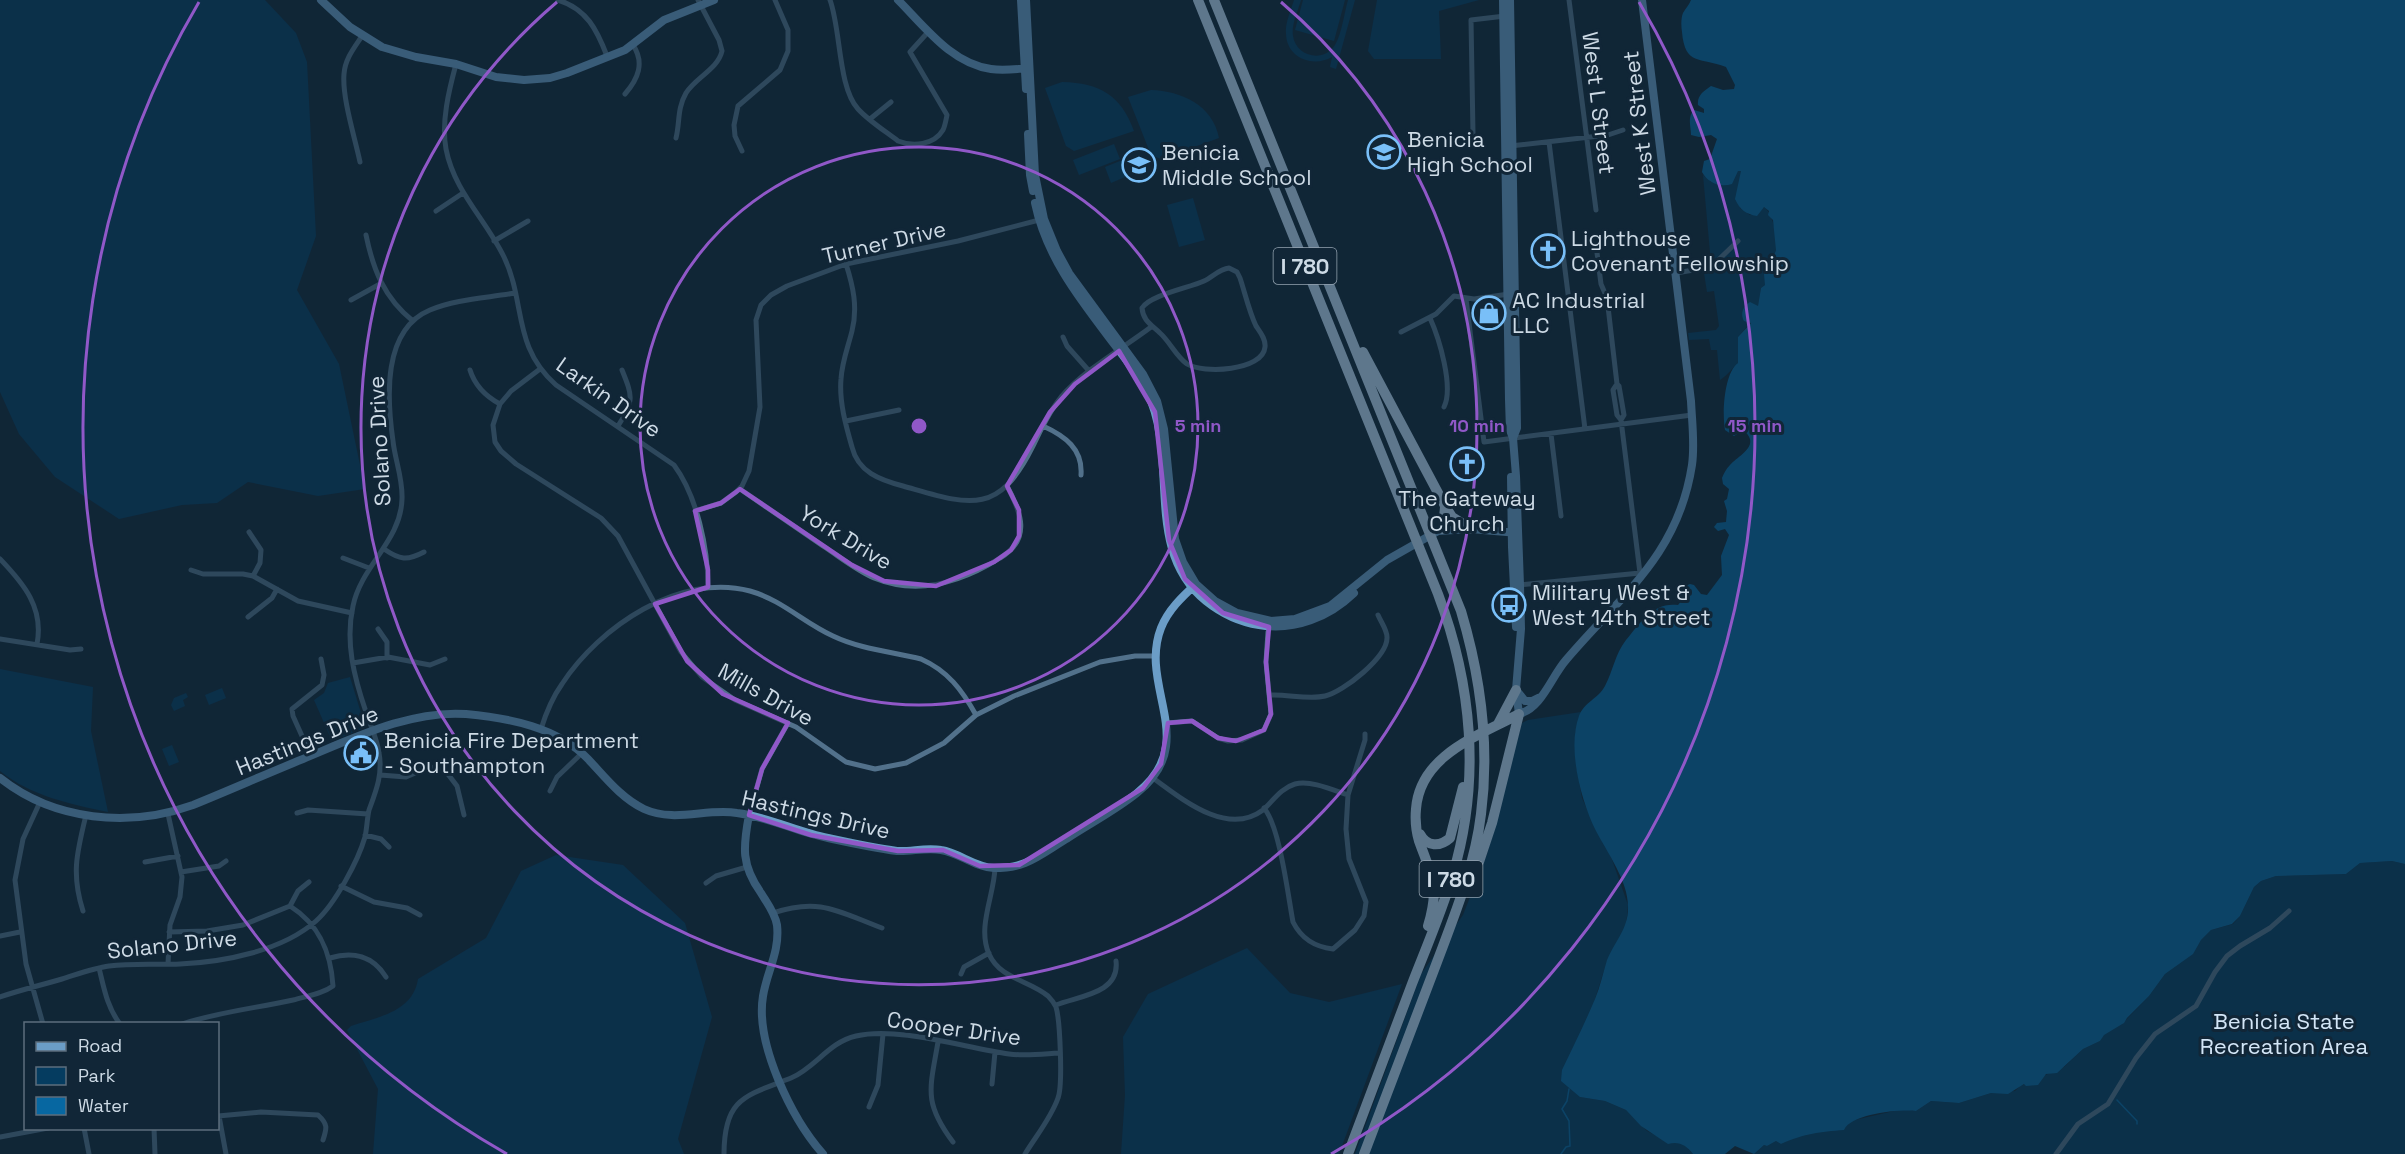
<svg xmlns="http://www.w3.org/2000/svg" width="2405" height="1154" viewBox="0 0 2405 1154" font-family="'Space Grotesk',sans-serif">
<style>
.green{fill:#053c60}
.water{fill:#0767a1}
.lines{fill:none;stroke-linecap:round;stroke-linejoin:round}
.stream{stroke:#0767a1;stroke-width:1.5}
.street{stroke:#52718b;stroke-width:5}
.secondary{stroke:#6b9dc7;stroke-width:8}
.highway{stroke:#bcdaf4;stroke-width:10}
.marked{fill:none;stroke:#9058c8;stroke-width:4.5;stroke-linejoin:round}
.ring{fill:none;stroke:#9058c8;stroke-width:3}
.labels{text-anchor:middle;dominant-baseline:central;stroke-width:6;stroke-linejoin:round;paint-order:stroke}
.shield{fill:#112637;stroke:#95a4b1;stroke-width:1.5}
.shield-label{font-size:21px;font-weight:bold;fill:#cddae5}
.street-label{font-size:22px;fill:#cddae5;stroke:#112637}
.poi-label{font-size:22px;fill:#cddae5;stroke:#112637;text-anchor:start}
.park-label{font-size:22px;fill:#d3e6f7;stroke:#112637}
.centre{fill:#9058c8;stroke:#112637;stroke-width:3}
.ring-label{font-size:18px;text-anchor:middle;font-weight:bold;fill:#9058c8;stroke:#112637;stroke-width:6;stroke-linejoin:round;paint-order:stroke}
</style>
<rect width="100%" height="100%" fill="#112637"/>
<path class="green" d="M0 0H265L296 33 307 62 316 236 297 290 339 364 365 489 318 496 248 482 217 503 182 505 119 519 55 477 19 434 0 392Z
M1294 0H1301C1298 11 1291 25 1293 36 1296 57 1324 63 1335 45 1342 33 1344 14 1348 0H1355L1336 69 1330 67 1332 57C1313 68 1286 58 1286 33 1285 23 1291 10 1294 0Z
M1303 0H1345L1334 41 1295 30Z
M1377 0H1479L1439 11 1441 59H1374L1368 51Z
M1062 82C1100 83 1121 95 1134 131L1074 151 1066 146 1045 88Z
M1151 90C1181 91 1213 105 1219 138L1161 159 1151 155 1128 97Z
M1114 144 1120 159 1079 175 1073 160Z
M1125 159 1132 174 1111 183 1105 167Z
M1738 171H1741L1740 208 1750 215 1764 207C1773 213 1778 239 1776 250 1774 256 1773 258 1773 265L1765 270V285L1761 288 1758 307 1755 305 1751 322 1738 337V363C1731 369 1728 375 1720 380L1717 350H1711L1709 339 1689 340 1688 333 1716 330 1719 326 1714 291 1707 292 1704 273 1711 267V263L1703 175 1711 182Z
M1193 198 1205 240 1179 247 1167 205Z
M0 669 93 687 91 731 108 812C70 804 31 796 0 771Z
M350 677 364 723 362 729 332 741 314 700 324 693 328 683Z
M222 688 226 698 209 705 205 695Z
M186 693 188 697 183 700 185 706 174 711 171 705 174 698Z
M1581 712 1575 733 1576 765 1582 798 1597 832 1609 851 1628 905 1626 927 1608 958 1595 999 1580 1097 1605 1101 1626 1110 1647 1131 1667 1141 1684 1144 1693 1154H1355L1421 974 1463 915 1487 854 1522 723 1528 720Z
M172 745 179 762 169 766 162 749Z
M556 855 623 865 685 923 712 1017 678 1139 684 1154H373L378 1089 347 1030 351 1026C378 1017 413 1012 418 979L486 938 521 871Z
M2392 861 2405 864V1154H1754L1764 1145 1767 1146 1776 1141 1781 1144C1800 1135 1822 1127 1843 1130L1850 1121 1903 1109 1916 1111 1931 1101 1959 1103 1991 1093 2015 1091 2020 1086 2064 1067 2083 1049 2100 1041 2103 1035 2122 1024 2149 996 2165 974 2192 954 2201 940 2211 930 2233 924 2240 916 2254 887 2261 881 2276 876 2346 874 2360 863Z
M1247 948 1290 993 1329 1002 1402 984 1339 1154H1121L1125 1095 1123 1037 1148 994Z"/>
<path class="water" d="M1691 0H2405V864L2392 861 2360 863 2346 874 2276 876 2261 881 2254 887 2240 916 2232 924 2211 930 2201 940 2193 954 2165 974 2149 996 2127 1018 2124 1023 2104 1035 2100 1041 2083 1049 2057 1073 2046 1074 2038 1085 2026 1086 2024 1084 2008 1094 1991 1093 1959 1103 1931 1101 1916 1111C1899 1109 1851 1114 1844 1130 1819 1132 1806 1133 1781 1144L1776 1141 1767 1146 1764 1145 1754 1154 1735 1146 1725 1154H1693C1686 1145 1679 1141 1668 1144L1641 1126 1626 1110 1605 1101 1580 1097 1561 1081 1562 1070C1573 1047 1585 1023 1595 999 1600 987 1603 973 1607 960 1615 941 1629 928 1628 906 1628 881 1607 852 1596 831 1581 801 1567 749 1579 716 1584 702 1598 699 1605 686 1613 671 1615 654 1626 640 1641 622 1653 602 1678 605L1684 598 1683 587 1690 584 1694 585 1701 594 1707 595 1722 575 1721 556 1729 535 1725 529 1718 531 1714 527 1717 523 1726 522 1727 511 1724 501 1727 499 1729 489 1723 484 1722 478C1724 473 1726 469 1730 465 1739 455 1762 445 1743 430L1734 436 1725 430C1722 414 1724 373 1738 363V337L1751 323 1744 321C1740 314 1743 306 1750 302L1758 306 1761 288 1765 285 1764 274 1768 267 1773 265V258L1776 250 1773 220 1768 215 1769 211 1764 207 1757 216C1746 214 1740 210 1735 199L1741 171H1738L1732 184C1720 188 1708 183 1702 172L1704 161 1710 159 1717 139 1711 135 1699 137 1691 135C1691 126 1687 117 1694 110L1704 113V109L1698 105C1697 95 1704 91 1711 86L1723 90 1734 89 1735 85 1726 67C1700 57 1685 66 1682 32 1681 26 1681 18 1683 13 1686 8 1689 5 1691 0Z"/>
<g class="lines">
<path class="stream" d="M2117 1100 2137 1121V1124
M1561 1154 1566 1147 1570 1146 1569 1121 1562 1109 1567 1101 1569 1089"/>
<path class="street" d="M558 0C587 9 597 30 607 56
M830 0C841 30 838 87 858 109 869 121 885 131 898 141 913 147 934 145 943 130 945 126 946 120 947 115L910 52 929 31
M1569 0 1596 210
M456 64C449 90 441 122 446 149 454 191 486 220 504 257 526 303 512 346 556 385L674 465C697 496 708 548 708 587
M625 94C638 79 645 63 633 45
M870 119 891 102
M1473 134 1471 20 1505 16
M676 138C680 122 677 109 686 93 695 78 718 69 722 51L719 40 698 0
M1549 142 1585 429
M1510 146 1608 135 1623 130
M742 151 735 136 734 125 738 106 780 70 788 51V30L775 0
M360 162C355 138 342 98 344 74 345 59 354 48 362 36
M436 211 463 193
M366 235C373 269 384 298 413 321
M494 241 528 221
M1599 245H1596L1601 284 1607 298 1617 384 1619 386 1624 415 1621 420
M846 264C853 286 858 307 852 331 848 347 842 362 841 379 839 402 846 426 852 447 858 472 880 480 903 486 967 504 997 518 1032 448 1041 430 1048 413 1061 397 1085 369 1122 349 1151 327
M1229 268 1237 272 1240 278C1245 293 1249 311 1256 326 1260 332 1266 339 1265 347 1263 371 1203 374 1187 364 1176 356 1170 342 1160 333 1152 325 1143 321 1142 308 1150 295 1189 288 1204 281 1213 277 1219 269 1229 268Z
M1676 273 1711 267 1738 241
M1466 299 1484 442 1692 415
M351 300 380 284
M1430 318C1439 338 1454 387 1444 407
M1401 332 1436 314 1454 296 1474 299 1509 294
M1063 337 1067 346 1090 372
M540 369 511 391 500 404 493 425 495 442 501 451 516 464 601 518 618 536 681 652 702 677 735 700 796 727 846 762 875 769 906 763 944 743 976 715 1014 696 1100 662 1135 656H1156
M470 370C475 386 485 396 500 404
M1617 384 1613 390 1617 415 1621 420 1640 573 1642 576
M846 421 899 410
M618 426C634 401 633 397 622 370
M1043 426C1065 436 1083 449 1081 475
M1551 434 1561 516
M740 489C768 508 795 527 823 546 840 557 856 570 874 578 918 596 962 582 1000 558 1032 539 1021 512 1007 486
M695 511 721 503 736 492 742 486 749 471 760 407 756 320 761 305 771 295 787 286 846 264 958 241 1043 219
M249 532 261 550 260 563 253 576
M384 549C400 560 407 561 424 552
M343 558 369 568
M0 559C24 584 44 608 37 644
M191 570 203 574H243L253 576 298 601 352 613
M1518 585 1640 573
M248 617 272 598 277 589
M378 629 387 642V658
M0 639 70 650 81 649
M353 663 388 657 430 665 445 659
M1270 695C1288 694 1308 700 1325 696 1343 692 1388 657 1387 637 1387 630 1381 622 1378 615
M1167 723 1192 721 1218 738 1228 741 1242 740 1264 730 1271 714 1266 662 1268 632 1271 623
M541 729C546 713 552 698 562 684 599 627 680 572 750 591 782 600 804 623 833 636 860 649 893 652 921 659 948 671 962 690 976 715
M311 756 293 716 292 709 322 685 324 675 321 659
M380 775 406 777 429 767 444 769 457 786 464 815
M1153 778C1182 799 1227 837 1263 810 1273 801 1281 788 1295 784 1311 780 1333 790 1348 795
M550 791 557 777 582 753
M40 802 23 839 15 880 26 964 43 1024
M1264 808C1280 827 1288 896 1293 922 1301 938 1315 947 1333 949L1355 930 1364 916 1366 902 1349 859 1346 829 1348 795 1365 740V734
M297 813 308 810 368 814
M749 815 762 769 788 723
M365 835 381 839 389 847
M145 862 178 856
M995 868C994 896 977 927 989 954 1000 979 1029 980 1048 996 1051 999 1054 1003 1056 1007 1060 1020 1063 1085 1058 1098 1051 1118 1036 1136 1025 1154
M181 872 219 866 226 861
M706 883 716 876 747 867
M341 886 374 902 407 908 420 915
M290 906 298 891 309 882
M83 911C71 874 77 852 86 815
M773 913C820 897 839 912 882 928
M169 932 207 931 243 925 290 906C320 925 331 953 333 986 322 994 307 996 293 1000 257 1008 218 1012 182 1024
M0 936 20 932
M330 958C353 951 373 956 386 977
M168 964 170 925 180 897 182 877 168 814
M99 968C104 988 107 1007 120 1024
M961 974 964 967 989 953
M0 997C20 990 42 985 62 979 78 974 94 968 109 966 133 963 156 965 180 964 224 962 282 951 316 921 335 904 358 861 365 837 367 828 367 819 369 810 376 791 383 774 379 753 377 738 370 725 366 712 354 677 345 642 353 606 361 566 401 541 402 499 403 479 395 460 393 441 387 399 382 330 430 310 456 299 487 298 515 293
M1056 1005C1078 996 1120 994 1116 961
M938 1042C930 1089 923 1102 953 1142
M992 1084 995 1052
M869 1107 878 1085 883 1034
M218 1116 261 1112 318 1115C328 1124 327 1128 323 1140
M219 1116 226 1154
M84 1128 89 1154
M154 1128 155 1154
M0 1137 48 1128
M724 1154C724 1098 745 1096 791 1078 815 1068 829 1042 856 1036 898 1026 965 1048 1009 1054 1026 1056 1042 1054 1059 1053
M2056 1154 2078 1124 2108 1104 2136 1058 2155 1034 2196 1006 2215 972 2227 956 2240 946 2270 928 2289 911"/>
<path class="secondary" d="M321 0 350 27 382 47 416 57 456 64 496 77 524 80 550 78 567 73 625 50 664 20 714 0
M898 0C925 27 952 64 991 69 1004 71 1017 69 1029 68
M1021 0 1026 89
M1026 0 1035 175 1044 219 1057 251 1069 273 1143 374 1157 401 1164 429 1175 539 1183 562 1196 584 1215 601 1237 613 1271 621 1295 619 1330 606 1387 560 1438 531 1471 529 1518 533
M1503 0 1509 400 1510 430 1513 438 1516 476 1520 585 1521 629 1516 690 1519 714C1542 708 1551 677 1566 660 1621 595 1678 556 1692 465 1695 444 1692 423 1691 401L1642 0
M1510 0 1517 428 1513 438
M1028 134 1030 175 1033 191
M1035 203C1046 256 1079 298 1111 340 1124 357 1138 374 1147 392 1180 458 1142 550 1206 601 1221 613 1240 622 1259 625 1295 631 1329 617 1354 593
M1511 477 1512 547 1516 627
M1517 691 1525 701H1532L1538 698
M0 778C54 821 129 828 193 805 230 790 266 774 303 759 354 738 410 710 466 714 509 718 557 727 588 759 605 777 621 798 644 809 675 823 706 808 737 813 769 817 797 832 828 838 851 843 874 848 897 851 911 852 926 847 941 850 960 853 974 867 994 868 1004 868 1015 867 1025 863 1040 857 1054 846 1068 838 1091 823 1116 810 1137 793 1201 742 1138 687 1161 628 1168 610 1182 597 1196 584
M749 815C743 847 741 865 761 893 767 903 775 913 777 925 780 952 767 971 763 996 755 1044 792 1119 823 1154"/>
<path class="highway" d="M1198 0 1438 594C1472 684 1481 780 1453 874 1442 911 1426 948 1412 984 1391 1041 1369 1097 1348 1154
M1214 0 1461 611C1481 678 1490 744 1481 814 1475 865 1455 914 1437 962 1413 1026 1388 1090 1364 1154
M1363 352 1445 506 1452 517 1471 529
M1443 529 1445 507
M1498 724 1516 690
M1420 834C1427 847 1440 847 1450 838L1463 787
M1472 883 1492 823 1519 714
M1428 926C1440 886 1432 877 1419 841 1416 831 1415 820 1416 809 1420 755 1478 736 1519 714"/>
</g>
<path d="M0 0H2405V1154H0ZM1119 351 1155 412 1169 540 1185 579 1223 613 1269 627 1266 662 1271 714 1264 730 1236 741 1218 738 1192 721 1168 723 1161 764 1143 788 1019 865 980 866 943 850 898 851 811 835 749 815 762 769 788 723 723 694 687 661 655 604 708 587V570L695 511 721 503 740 489 852 565 884 581 936 586 994 562 1011 550 1019 536V510L1007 486 1050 412 1075 384Z" fill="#112637" fill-opacity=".55" fill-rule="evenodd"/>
<path class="marked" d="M1119 351 1155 412 1169 540 1185 579 1223 613 1269 627 1266 662 1271 714 1264 730 1236 741 1218 738 1192 721 1168 723 1161 764 1143 788 1019 865 980 866 943 850 898 851 811 835 749 815 762 769 788 723 723 694 687 661 655 604 708 587V570L695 511 721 503 740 489 852 565 884 581 936 586 994 562 1011 550 1019 536V510L1007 486 1050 412 1075 384Z"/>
<g class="ring">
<circle cx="919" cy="426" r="279"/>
<path d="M1281 2A558 558 0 1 1 557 2"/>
<path d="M507 1154A836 836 0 0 1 199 2M1639 2A836 836 0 0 1 1331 1154"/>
</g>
<defs>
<g id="school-ring" transform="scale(1.725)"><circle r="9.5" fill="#112637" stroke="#79bff8" stroke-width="1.5"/><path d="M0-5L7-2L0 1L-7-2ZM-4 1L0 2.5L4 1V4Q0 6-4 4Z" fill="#79bff8"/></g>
<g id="church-ring" transform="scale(1.725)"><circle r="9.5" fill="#112637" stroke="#79bff8" stroke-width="1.5"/><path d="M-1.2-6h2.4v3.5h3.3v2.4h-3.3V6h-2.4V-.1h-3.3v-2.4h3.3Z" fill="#79bff8"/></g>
<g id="shop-ring" transform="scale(1.725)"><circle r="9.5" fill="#112637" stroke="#79bff8" stroke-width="1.5"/><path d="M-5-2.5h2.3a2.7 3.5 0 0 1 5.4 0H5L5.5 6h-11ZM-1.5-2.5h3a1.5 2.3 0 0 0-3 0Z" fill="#79bff8"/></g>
<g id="bus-ring" transform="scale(1.725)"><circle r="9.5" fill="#112637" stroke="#79bff8" stroke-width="1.5"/><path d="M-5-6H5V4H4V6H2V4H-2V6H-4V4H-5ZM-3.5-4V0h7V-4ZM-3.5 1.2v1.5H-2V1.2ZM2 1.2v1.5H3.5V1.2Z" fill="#79bff8"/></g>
<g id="civic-ring" transform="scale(1.725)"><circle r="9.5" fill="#112637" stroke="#79bff8" stroke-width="1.5"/><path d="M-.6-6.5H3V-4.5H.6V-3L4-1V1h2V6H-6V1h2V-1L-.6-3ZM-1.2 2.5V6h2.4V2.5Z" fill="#79bff8"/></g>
</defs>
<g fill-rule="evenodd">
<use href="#school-ring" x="1384" y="152"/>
<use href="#school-ring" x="1139" y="165"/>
<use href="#church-ring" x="1548" y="251"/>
<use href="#shop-ring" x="1489" y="313"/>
<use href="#church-ring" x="1467" y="464"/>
<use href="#bus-ring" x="1509" y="605"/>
<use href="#civic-ring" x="361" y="753"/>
</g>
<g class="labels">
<g class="shield">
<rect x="1273.5" y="248" width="63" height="36" rx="4.5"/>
<rect x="1419.5" y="861" width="63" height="36" rx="4.5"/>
</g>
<g class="shield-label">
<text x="1305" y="266">I 780</text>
<text x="1451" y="879">I 780</text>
</g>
<g class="street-label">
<text transform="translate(1599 103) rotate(83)">West L Street</text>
<text transform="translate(1639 123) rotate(-97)">West K Street</text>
<text transform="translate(884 242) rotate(-13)">Turner Drive</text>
<text transform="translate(609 397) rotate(35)">Larkin Drive</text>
<text transform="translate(379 441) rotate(-93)">Solano Drive</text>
<text transform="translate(846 537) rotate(31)">York Drive</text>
<text transform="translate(766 694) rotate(29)">Mills Drive</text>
<text transform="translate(307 740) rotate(-22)">Hastings Drive</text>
<text transform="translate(816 814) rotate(13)">Hastings Drive</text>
<text transform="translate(172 944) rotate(-6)">Solano Drive</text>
<text transform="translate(954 1028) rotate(8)">Cooper Drive</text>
</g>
<g class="poi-label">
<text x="1407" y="139">Benicia<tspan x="1407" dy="25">High School</tspan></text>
<text x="1162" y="152">Benicia<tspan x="1162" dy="25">Middle School</tspan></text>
<text x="1571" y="238">Lighthouse<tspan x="1571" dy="25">Covenant Fellowship</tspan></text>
<text x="1512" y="300">AC Industrial<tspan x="1512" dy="25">LLC</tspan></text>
<text x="1467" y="498" text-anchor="middle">The Gateway<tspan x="1467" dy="25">Church</tspan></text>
<text x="1532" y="592">Military West &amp;<tspan x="1532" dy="25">West 14th Street</tspan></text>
<text x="384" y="740">Benicia Fire Department<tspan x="384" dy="25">- Southampton</tspan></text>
</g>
<g class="park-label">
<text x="2284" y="1021">Benicia State<tspan x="2284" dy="25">Recreation Area</tspan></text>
</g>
</g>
<circle cx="919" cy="426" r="9" class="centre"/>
<g class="ring-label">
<text x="1198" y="432">5 min</text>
<text x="1477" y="432">10 min</text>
<text x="1755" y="432">15 min</text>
</g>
<rect x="24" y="1022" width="195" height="108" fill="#112637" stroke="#5c6e7d" stroke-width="1.5"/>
<rect x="36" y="1042" width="30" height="9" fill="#6b9dc7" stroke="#5c6e7d" stroke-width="1.5"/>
<text x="78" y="1052" font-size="18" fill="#cddae5">Road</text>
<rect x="36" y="1067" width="30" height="18" fill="#053c60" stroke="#5c6e7d" stroke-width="1.5"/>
<text x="78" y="1082" font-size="18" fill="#cddae5">Park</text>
<rect x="36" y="1097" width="30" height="18" fill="#0767a1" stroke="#5c6e7d" stroke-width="1.5"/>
<text x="78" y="1112" font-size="18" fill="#cddae5">Water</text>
</svg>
